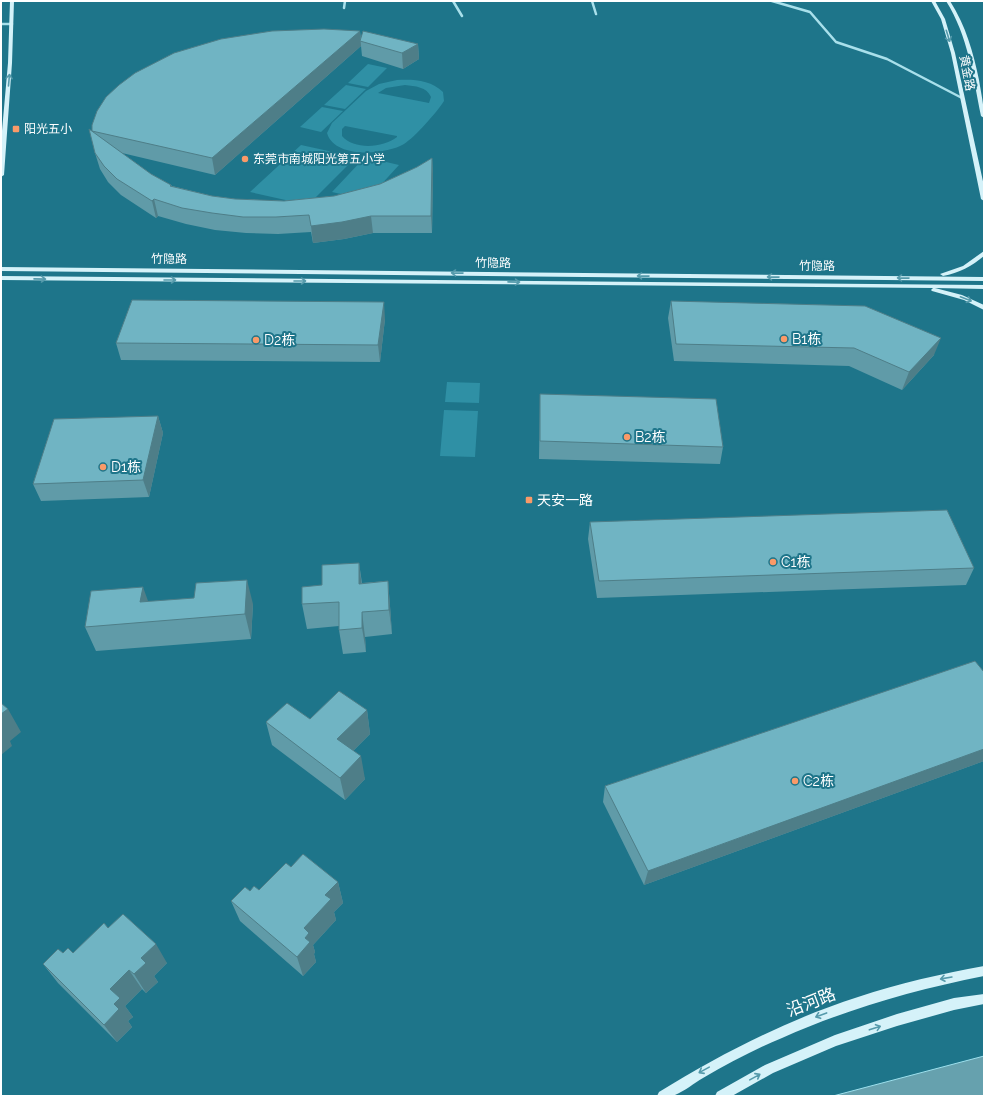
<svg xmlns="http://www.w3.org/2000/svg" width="985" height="1097" viewBox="0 0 985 1097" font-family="Raleway,'Noto Sans SC',sans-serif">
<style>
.green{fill:#2f90a5;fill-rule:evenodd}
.water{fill:#66a1ae;stroke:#9de0ed}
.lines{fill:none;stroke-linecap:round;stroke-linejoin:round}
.street{stroke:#a9e0eb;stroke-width:2.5}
.secondary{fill:#d5f2f9;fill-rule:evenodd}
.wall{fill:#609ba8}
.shaded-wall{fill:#4e7e88}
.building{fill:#70b4c3;stroke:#4e7e88}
.oneway{stroke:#559aab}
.poi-dot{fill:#fa9a68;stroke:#1e758a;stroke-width:1.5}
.labels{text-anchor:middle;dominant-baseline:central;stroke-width:4;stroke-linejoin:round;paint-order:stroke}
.far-street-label{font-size:12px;fill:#fff;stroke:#1e758a}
.far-poi-label{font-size:12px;fill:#fff;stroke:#1e758a;text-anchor:start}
.poi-label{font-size:14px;fill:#fff;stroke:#1e758a;text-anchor:start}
.near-street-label{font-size:17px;fill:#fff;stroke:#1e758a}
</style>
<rect width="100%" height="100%" fill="#1e758a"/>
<path class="green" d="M368 64 387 68 368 87 348 83Z
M397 80C413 79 431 80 443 92L444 101C437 112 415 137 404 144 386 155 334 159 327 133L332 123 366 91 379 84ZM405 85C415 86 427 87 431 97L429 103 378 93 386 88ZM345 126 397 136V137C383 148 354 150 342 136V129Z
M346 85 366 89 345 109 324 105Z
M322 107 343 111 321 132 300 127Z
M301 145 356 157 308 205 250 192Z
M365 157 399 165 367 200 332 192Z
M447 382 480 383 479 403 445 402Z
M444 410 478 411 475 457 440 456Z"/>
<path class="water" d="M984 1056V1096H833Z"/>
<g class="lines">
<path class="street" d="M453 1 462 16
M592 1 596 14
M772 1 810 12 836 42 887 59 962 98
M344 8 345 1
M1 24H12"/>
<path class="secondary" d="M10 1H14L12 63 4 175 1 177V142L8 63Z
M931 1H935L945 19 955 53 984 186V201L981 199 951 53 941 19Z
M946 1H950C966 26 973 52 979 80 981 93 984 105 984 118L981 116C973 76 968 36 946 1Z
M984 251V256C972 266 959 273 943 276L940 274 963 266Z
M1 267 984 277V281L1 271Z
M1 276 984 285V289L935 288 962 295 984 305V310L964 300 932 291 931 290 933 288 1 280Z
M984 966V976C914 990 847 1009 782 1038 755 1049 729 1063 703 1078 694 1083 685 1091 675 1095 670 1097 663 1096 657 1096L659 1092C722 1053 787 1020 858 997 899 983 941 974 984 966Z
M984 994V1004L954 1010 897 1026 836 1046 773 1073 732 1096H715L717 1092 765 1065 835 1035 897 1014 954 998Z"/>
</g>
<path class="wall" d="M360 31 361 40 418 44 419 59 403 69 362 56 361 46 215 175 122 153 151 174 171 185 172 186 212 196 235 199 284 201 334 196 380 184 417 167 432 158 433 174 432 233H373L344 239 313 243 311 232 278 234 246 233 215 230 186 224 158 216 156 218 121 195 108 182 100 169 95 153 92 132Z
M671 301 934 355 902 390 849 366 674 361 668 318Z
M385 319 380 362 121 360 116 343Z
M540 394 723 447 720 464 539 459Z
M158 416 163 433 149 497 41 501 33 484Z
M590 522 974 568 966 585 597 598 588 539Z
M359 563 362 583 388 581 390 606 392 634 365 637 366 652 343 654 339 630V626L307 629 302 604 322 585Z
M148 601 253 604 251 639 96 651 85 627Z
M984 672V761L644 885 603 802 605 786Z
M367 710 370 734 353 751 365 779 345 800 272 745 266 722 310 719Z
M291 867 338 882 343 903 334 912 336 920 313 945 315 952 314 954 316 962 303 976 240 921 231 901 250 891 259 890Z
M108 928 167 963 154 976 158 982 146 993 142 989 125 1006 133 1017 128 1021 132 1027 117 1042 58 983 43 964 63 953H73Z"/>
<path class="shaded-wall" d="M360 31 361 46 215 175 212 158Z
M418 44 419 59 403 69 402 53Z
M432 158 433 174 432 233 431 216Z
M154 199 158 216 156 218 152 201Z
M371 216 373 233 344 239 313 243 311 226Z
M384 302 385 319 380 362 378 345Z
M941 338 934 355 902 390 909 372Z
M158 416 163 433 149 497 143 480Z
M359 563 362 587 359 584Z
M247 580 253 604 251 639 245 614Z
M388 581 390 606 392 634 389 610Z
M143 587 152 612 140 602Z
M362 612 365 637 366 652 362 628Z
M8 709 21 732 10 741 12 746 1 755V714Z
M367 710 370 734 342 762 337 739Z
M984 749V761L644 885 648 871Z
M361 756 365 779 345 800 340 778Z
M338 882 343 903 334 912 336 920 313 945 315 952 314 954 316 962 303 976 297 957 305 938 304 928 325 895Z
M156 944 167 963 154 976 158 982 146 993 134 974 141 958Z
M129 970 142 989 125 1006 133 1017 128 1021 132 1027 117 1042 104 1025 114 1004 110 989Z"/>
<path class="building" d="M324 29 360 31 212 158 92 131V125L97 111 106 97 119 85 135 73 174 53 221 39 272 31Z
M363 31 418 44 402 53 360 41Z
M89 129 151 174 171 185 170 186 212 196 235 199 284 201 334 196 380 184 417 167 432 158 431 216H371L342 222 311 226 309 215 276 217H243L212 213 182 208 154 199 152 201 117 179 104 166 95 153Z
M132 300 384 302 378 345 116 343Z
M671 301 865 306 941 338 909 372 854 348 676 344Z
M540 394 716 399 723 447 540 441Z
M158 416 143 480 33 484 54 419Z
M947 510 974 568 599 581 590 522Z
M359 563V584L388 581 389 610 362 612V628L339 630V602L302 604V587L322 585V565Z
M247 580 245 614 85 627 91 591 143 587 140 602 194 598 196 583Z
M975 661 984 672V749L648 871 605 786Z
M339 691 367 710 337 739 361 756 340 778 266 722 287 703 310 719Z
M1 703 8 709 1 714Z
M303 854 338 882 325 895 331 899 304 928 309 933 305 938 310 942 297 957 231 901 245 887 250 891 254 886 259 890 286 863 291 867Z
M123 914 156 944 141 958 146 963 134 974 129 970 110 989 120 998 114 1004 119 1009 104 1025 43 964 58 949 63 953 68 948 73 953 104 923 108 928Z"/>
<defs><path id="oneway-shaft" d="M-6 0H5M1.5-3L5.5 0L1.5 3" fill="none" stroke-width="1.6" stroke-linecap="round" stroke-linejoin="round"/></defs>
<g class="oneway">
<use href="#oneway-shaft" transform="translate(948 36) rotate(73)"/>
<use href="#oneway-shaft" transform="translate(9 80) rotate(-85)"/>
<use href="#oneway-shaft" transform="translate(457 273) rotate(-179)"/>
<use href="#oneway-shaft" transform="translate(643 276) rotate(-179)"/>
<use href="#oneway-shaft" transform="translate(773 277) rotate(-179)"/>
<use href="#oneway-shaft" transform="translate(903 278) rotate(-179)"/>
<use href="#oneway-shaft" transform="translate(40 279) rotate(1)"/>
<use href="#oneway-shaft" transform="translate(170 280)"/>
<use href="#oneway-shaft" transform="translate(300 281)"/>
<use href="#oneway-shaft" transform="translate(514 282) rotate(1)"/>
<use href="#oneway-shaft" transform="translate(966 299) rotate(21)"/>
<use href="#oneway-shaft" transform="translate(946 978) rotate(170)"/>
<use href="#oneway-shaft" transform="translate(821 1015) rotate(160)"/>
<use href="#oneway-shaft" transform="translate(875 1028) rotate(-18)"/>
<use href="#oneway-shaft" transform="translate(704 1070) rotate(151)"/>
<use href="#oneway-shaft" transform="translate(755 1077) rotate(-29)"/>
</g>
<g class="poi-dot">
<rect x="12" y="125" width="8" height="8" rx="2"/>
<circle cx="245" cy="159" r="4"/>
<circle cx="784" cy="339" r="4"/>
<circle cx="256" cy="340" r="4"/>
<circle cx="627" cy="437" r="4"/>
<circle cx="103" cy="467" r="4"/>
<rect x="525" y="496" width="8" height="8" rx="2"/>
<circle cx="773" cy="562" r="4"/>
<circle cx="795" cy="781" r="4"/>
</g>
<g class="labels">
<g class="far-street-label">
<text transform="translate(967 73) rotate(79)">黄金路</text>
<text transform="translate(169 259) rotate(1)">竹隐路</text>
<text transform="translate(493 263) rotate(1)">竹隐路</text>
<text transform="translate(817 266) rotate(1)">竹隐路</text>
</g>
<g class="far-poi-label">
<text x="24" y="129">阳光五小</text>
<text x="253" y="159">东莞市南城阳光第五小学</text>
</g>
<g class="poi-label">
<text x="792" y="339">B1栋</text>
<text x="264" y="340">D2栋</text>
<text x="635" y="437">B2栋</text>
<text x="111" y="467">D1栋</text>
<text x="537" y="500">天安一路</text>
<text x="781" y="562">C1栋</text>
<text x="803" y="781">C2栋</text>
</g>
<g class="near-street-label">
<text transform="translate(811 1002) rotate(-21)">沿河路</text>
</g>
</g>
<rect width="985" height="1097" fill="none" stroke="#ffffff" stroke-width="4"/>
</svg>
